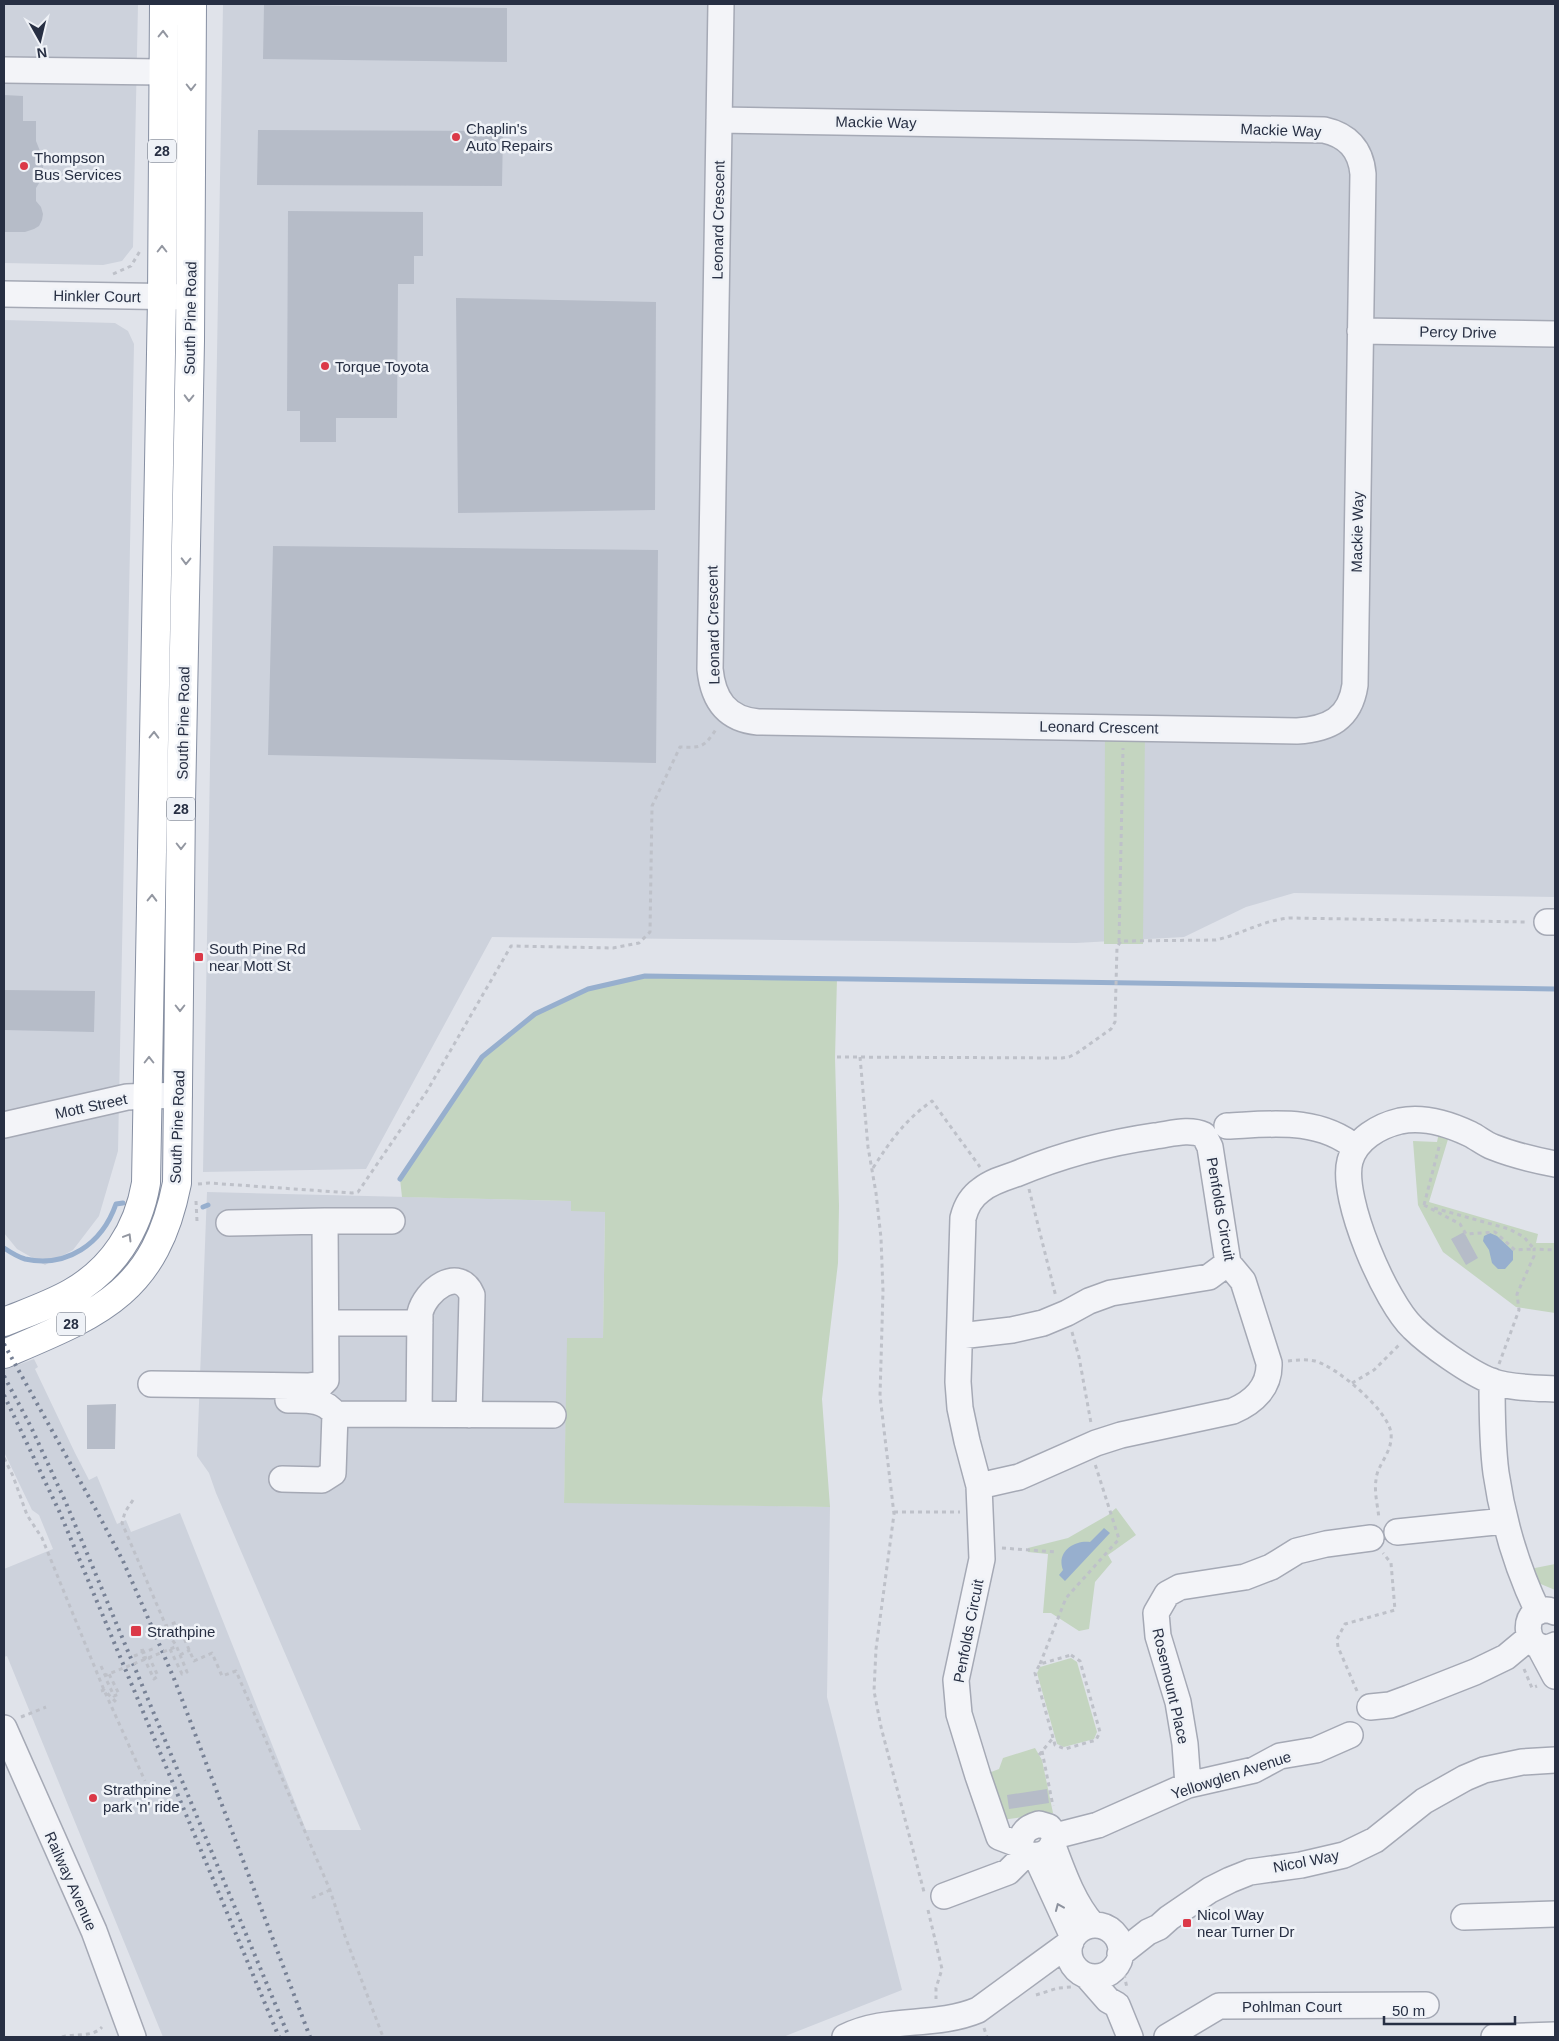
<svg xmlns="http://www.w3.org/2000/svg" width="1559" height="2041" viewBox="0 0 1559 2041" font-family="Arial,sans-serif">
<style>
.built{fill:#cdd2dc}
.green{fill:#c4d5c0}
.water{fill:#97afce}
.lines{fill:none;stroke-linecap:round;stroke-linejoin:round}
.stream{stroke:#97afce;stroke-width:5}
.building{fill:#b6bcc8}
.minor-casing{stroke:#a5a9b5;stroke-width:28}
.highway-casing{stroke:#868fa2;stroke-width:30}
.path{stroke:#bec1c9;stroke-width:3;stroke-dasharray:4 4;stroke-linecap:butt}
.minor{stroke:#f3f4f8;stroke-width:25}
.highway{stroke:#fff;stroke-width:28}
.rail{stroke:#778195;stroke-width:4;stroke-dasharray:2.5 5;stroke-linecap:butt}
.path-bridge{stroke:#bec1c9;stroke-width:3;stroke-dasharray:4 4;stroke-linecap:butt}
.oneway{stroke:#9397a1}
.oneway2{stroke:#8d929e}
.poi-dot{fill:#db3948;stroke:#eff2f7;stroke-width:2}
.labels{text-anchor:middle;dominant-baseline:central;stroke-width:5;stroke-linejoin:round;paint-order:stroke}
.shield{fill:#eff2f7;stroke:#636a79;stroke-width:1}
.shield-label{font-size:14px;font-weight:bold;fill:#272f43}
.street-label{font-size:15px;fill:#272f43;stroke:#eff2f7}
.poi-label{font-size:15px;fill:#272f43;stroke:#eff2f7;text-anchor:start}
</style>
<rect width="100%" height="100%" fill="#e0e3ea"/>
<path class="built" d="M4 4H138L133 247 122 261 103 265 4 263Z
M223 4H1555V897L1294 893 1246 907 1184 937 1076 943 492 937 366 1169 203 1172Z
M4 320 115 323 128 331 134 344 118 1151 99 1216 73 1250 45 1265 17 1249 4 1233Z
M207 1192 571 1201V1211H605L603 1339 568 1338 564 1502 830 1507 827 1697 902 1990 783 2037H163L7 1656 4 1657V1569L53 1549 39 1515 32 1510 4 1452V1370L34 1359 38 1367 35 1369 75 1453 89 1480 97 1476 117 1524 126 1520 131 1532 180 1513 306 1830H361L216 1493 209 1473 197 1456Z"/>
<path class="green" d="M1105 727H1145L1143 944H1104Z
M645 976 837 978 835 1058 839 1206 838 1263 822 1399 830 1507 564 1503 567 1338H603L605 1212 571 1211V1201L402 1197 400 1179 482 1057 535 1014 588 989Z
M1441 1123 1452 1126 1429 1202 1538 1234 1536 1243H1555V1313L1516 1307 1443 1252 1418 1205 1413 1141 1437 1142Z
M1116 1508 1136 1535 1108 1555 1112 1562 1095 1582 1089 1629 1079 1631 1051 1613H1043L1048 1554 1028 1552V1548L1068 1538 1108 1515Z
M1555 1564V1590L1536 1582 1530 1569Z
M1071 1658 1077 1662 1097 1732 1094 1739 1064 1747 1057 1744 1037 1673 1040 1667Z
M1035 1748 1042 1760 1053 1813 1002 1820 986 1774 999 1769 1003 1758Z"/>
<path class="water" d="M1490 1233 1497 1236 1513 1251V1260L1505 1269H1498L1492 1263 1489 1250 1483 1241 1484 1236Z
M1104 1528 1110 1533 1065 1581 1059 1575 1063 1570C1056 1552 1074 1540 1090 1542Z"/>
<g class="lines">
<path class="stream" d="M400 1179 482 1057 535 1014 588 989 645 976 1555 989
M203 1207 208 1205
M4 1248C10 1252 18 1257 25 1259 67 1268 102 1244 116 1204L123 1203"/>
</g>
<path class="building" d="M264 5 507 8V62L263 59Z
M4 95 23 96V121H36V141L44 161 41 180 36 188V201L41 207 43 214 42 220 39 226 34 229 25 232H4Z
M258 130 503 131 502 186 257 185Z
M288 211 423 212V256H414V284H398L397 418H336V442H300V411H287Z
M456 298 656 302 655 510 458 513Z
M273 546 658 550 656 763 268 755Z
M4 990 95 991 94 1032 4 1030Z
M1464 1232 1478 1258 1466 1265 1451 1239Z
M116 1404 115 1449H87V1405Z
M1047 1789 1049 1803 1009 1809 1007 1795Z"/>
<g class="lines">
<g class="minor-casing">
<path id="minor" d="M4 70 162 72
M719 120 1324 130C1347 135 1361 149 1363 174L1355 685C1350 719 1329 729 1297 731L758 722C726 719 713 699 710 669L721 4
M4 294 191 297
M1360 331 1555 334
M1547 922H1555
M4 1125 127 1097 179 1095
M1227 1126C1272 1124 1318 1117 1356 1148
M1555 1164C1534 1160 1513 1155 1493 1147 1485 1144 1478 1138 1470 1134 1449 1124 1424 1116 1400 1121 1379 1126 1356 1139 1350 1161 1340 1198 1386 1303 1413 1328 1429 1344 1470 1373 1491 1381 1509 1388 1536 1388 1555 1389
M325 1221H392
M326 1323H420
M960 1336 1012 1330 1043 1323 1067 1313 1089 1301 1111 1293 1209 1277 1228 1263
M1492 1381C1492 1412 1492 1443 1496 1473 1503 1521 1517 1568 1538 1612
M151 1384 308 1386 322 1384 326 1380 325 1221 229 1223
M335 1414 553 1415
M419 1414 420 1313C425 1291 459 1264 472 1295L469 1415
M282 1479 322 1480 333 1473 335 1414C324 1398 305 1400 288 1400
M979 1486 1019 1477 1096 1443 1121 1435 1233 1411C1254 1402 1270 1387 1269 1363L1243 1281 1228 1263 1210 1147 1204 1135C1189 1128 1171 1134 1155 1136 1107 1143 1061 1155 1016 1174 1004 1178 991 1182 981 1190 971 1197 966 1206 963 1218L958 1382 960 1408 967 1441 979 1486 982 1559 956 1680 959 1714 978 1776 999 1837 1020 1845
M1397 1532 1505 1521
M1555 1612C1517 1598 1522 1661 1555 1645
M1539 1646 1555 1676
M1370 1707 1390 1705 1409 1698 1475 1672 1506 1657 1530 1637
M4 1728 94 1931 133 2037
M1188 1785 1185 1744 1178 1702 1158 1636 1156 1613 1167 1594 1180 1587 1245 1577 1271 1567 1297 1551 1326 1544 1371 1538
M1039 1824 1049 1827 1055 1836C1052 1853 1042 1858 1026 1854L1020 1845C1022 1832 1026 1828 1039 1824Z
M1055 1836 1098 1825 1188 1785 1254 1770 1280 1756 1316 1750 1350 1735
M1053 1846C1063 1873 1074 1904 1093 1925
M1036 1856 1073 1937
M944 1896 1008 1872 1026 1854
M1464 1917 1555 1914
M1069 1951a26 26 0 1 1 52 0a26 26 0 1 1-52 0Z
M1120 1954 1148 1932 1159 1927 1169 1918 1210 1890 1230 1880 1250 1872 1301 1865 1344 1855 1375 1840 1424 1801 1465 1778 1484 1770 1522 1762 1555 1760
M1087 1976 1108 2000 1117 2005 1130 2037
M845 2037C887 2016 935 2028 978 2010L1071 1942
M1167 2037 1219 2006 1426 2005
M1494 2037 1555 2035"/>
</g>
<g class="highway-casing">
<path id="highway" d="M4 1322C26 1313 50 1305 71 1293 113 1269 138 1230 146 1183L162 298 164 4
M4 1354C98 1314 155 1294 177 1183L181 802 190 341 192 4"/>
</g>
<path class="path" d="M113 274 131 266 140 251
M1119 942 1123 748
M837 1057 1062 1058 1069 1057 1077 1053 1111 1029 1115 1022 1117 947 1121 941 1216 940C1242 934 1263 920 1290 918L1526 922
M860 1057 868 1147 876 1193 881 1238 883 1291 880 1396 894 1514 876 1649 874 1691 881 1727 924 1892
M873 1168C891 1140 905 1120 932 1101L980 1167
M198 1184 209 1183 352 1193 358 1192 427 1091 511 946 613 948 639 943 650 932 652 806 680 747C703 748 704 747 717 728
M1029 1189 1056 1297
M196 1201 197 1221
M1424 1205 1460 1224 1466 1234 1495 1232 1515 1250 1533 1249
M1424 1205 1440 1143
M1434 1208 1509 1229 1524 1237 1534 1249
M1072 1332 1079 1357 1091 1423
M1288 1361C1297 1360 1306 1359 1315 1361 1337 1367 1388 1410 1391 1433 1393 1453 1377 1464 1376 1480 1374 1492 1378 1507 1379 1519
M1499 1364 1519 1310 1517 1294 1534 1256V1249L1555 1250
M1352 1383 1374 1370 1400 1344
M4 1458 13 1476 27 1515 42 1538 104 1690 145 1781
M133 1500 125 1512 122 1523 166 1626 177 1622 194 1661 212 1653 222 1676 236 1671 330 1890 345 1936 383 2037
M894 1512H960
M1002 1548 1056 1552
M142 1649V1654L154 1679 158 1676 149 1657
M170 1649 182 1674 187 1672 176 1645 171 1638
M180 1655 190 1650
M1071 1655 1080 1661 1100 1732 1096 1740 1065 1749 1055 1745 1035 1673 1040 1664Z
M134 1656 155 1648
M1040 1664 1066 1598 1119 1539 1095 1464
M101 1666 105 1675
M1524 1669 1532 1688 1537 1686
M107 1681 114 1696 119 1694 109 1674
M101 1691 104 1690 116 1702
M1357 1691 1338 1647 1337 1639 1345 1624 1395 1610 1391 1563 1383 1553
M21 1717 46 1707
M1042 1751 1053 1806
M1039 1755 1053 1738
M312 1898 330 1890
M928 1910 942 1969 936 1988V1999
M1124 1974 1127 1988
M1036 1995 1058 1988 1072 1987
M984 2028 987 2037
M62 2037C75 2033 92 2038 102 2027"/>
<use href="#minor" class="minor"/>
<use href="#highway" class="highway"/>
<path class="rail" d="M4 1344 95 1508 123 1561 145 1611 175 1681 310 2037
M4 1376 31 1427 66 1503 289 2037
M4 1395 60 1513 279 2037"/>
<path class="path-bridge" d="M142 1649 146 1659
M104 1676 175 1647"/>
</g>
<defs><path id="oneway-chevron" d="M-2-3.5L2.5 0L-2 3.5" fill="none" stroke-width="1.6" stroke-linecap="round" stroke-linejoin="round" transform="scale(1.25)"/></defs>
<g class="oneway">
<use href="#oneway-chevron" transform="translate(163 34) rotate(-89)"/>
<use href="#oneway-chevron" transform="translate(191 87) rotate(90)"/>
<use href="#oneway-chevron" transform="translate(162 249) rotate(-90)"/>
<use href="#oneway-chevron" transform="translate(189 398) rotate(91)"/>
<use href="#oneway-chevron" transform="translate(186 561) rotate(91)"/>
<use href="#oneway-chevron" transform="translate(154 735) rotate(-89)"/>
<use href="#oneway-chevron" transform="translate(181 846) rotate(90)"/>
<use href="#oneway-chevron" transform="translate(152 898) rotate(-89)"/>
<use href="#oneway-chevron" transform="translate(180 1008) rotate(90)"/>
<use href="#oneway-chevron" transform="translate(149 1060) rotate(-90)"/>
<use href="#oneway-chevron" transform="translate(128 1237) rotate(-59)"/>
</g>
<use class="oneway2" href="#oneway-chevron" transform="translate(1059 1907) rotate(-113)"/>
<g class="poi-dot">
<circle cx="456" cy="137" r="5"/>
<circle cx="24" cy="166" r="5"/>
<circle cx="325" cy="366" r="5"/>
<rect x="194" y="952" width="10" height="10" rx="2.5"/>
<rect x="130" y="1625" width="12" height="12" rx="2.5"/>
<circle cx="93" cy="1798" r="5"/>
<rect x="1182" y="1918" width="10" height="10" rx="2.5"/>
</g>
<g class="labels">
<g class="shield">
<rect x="148" y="139.5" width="28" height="23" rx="4"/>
<rect x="167" y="797.5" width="28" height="23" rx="4"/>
<rect x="57" y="1312.5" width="28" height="23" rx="4"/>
</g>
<g class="shield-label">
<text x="162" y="151">28</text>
<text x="181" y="809">28</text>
<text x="71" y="1324">28</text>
</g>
<g class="street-label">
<text transform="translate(876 122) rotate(1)">Mackie Way</text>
<text transform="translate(1281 130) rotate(2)">Mackie Way</text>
<text transform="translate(718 220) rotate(-89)">Leonard Crescent</text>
<text transform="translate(97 296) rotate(1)">Hinkler Court</text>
<text transform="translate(190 318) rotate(-89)">South Pine Road</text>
<text transform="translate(1458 332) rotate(1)">Percy Drive</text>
<text transform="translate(1357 532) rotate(-89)">Mackie Way</text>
<text transform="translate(713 625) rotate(-91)">Leonard Crescent</text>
<text transform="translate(183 723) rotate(-89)">South Pine Road</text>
<text transform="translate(1099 727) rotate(1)">Leonard Crescent</text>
<text transform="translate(91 1106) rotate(-12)">Mott Street</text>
<text transform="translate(177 1127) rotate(-88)">South Pine Road</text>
<text transform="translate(1221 1209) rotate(80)">Penfolds Circuit</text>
<text transform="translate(968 1631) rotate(-79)">Penfolds Circuit</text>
<text transform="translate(1171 1686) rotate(77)">Rosemount Place</text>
<text transform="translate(1231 1775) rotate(-18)">Yellowglen Avenue</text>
<text transform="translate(1306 1861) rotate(-11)">Nicol Way</text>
<text transform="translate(71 1881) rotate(66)">Railway Avenue</text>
<text x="1292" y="2006">Pohlman Court</text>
</g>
<g class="poi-label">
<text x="466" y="128">Chaplin's<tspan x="466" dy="17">Auto Repairs</tspan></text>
<text x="34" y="157">Thompson<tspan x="34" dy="17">Bus Services</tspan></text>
<text x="335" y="366">Torque Toyota</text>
<text x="209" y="948">South Pine Rd<tspan x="209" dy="17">near Mott St</tspan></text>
<text x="147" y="1631">Strathpine</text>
<text x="103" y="1789">Strathpine<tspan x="103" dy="17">park 'n' ride</tspan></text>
<text x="1197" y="1914">Nicol Way<tspan x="1197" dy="17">near Turner Dr</tspan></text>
</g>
</g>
<rect width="1559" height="2041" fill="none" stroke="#272f43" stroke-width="10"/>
<g transform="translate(40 40) rotate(172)" stroke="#eff2f7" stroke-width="4" paint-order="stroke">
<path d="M0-4L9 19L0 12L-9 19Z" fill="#272f43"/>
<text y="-8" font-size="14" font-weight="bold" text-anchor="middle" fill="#272f43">N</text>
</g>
<path d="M1384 2016v8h131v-8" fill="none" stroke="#272f43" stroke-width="2.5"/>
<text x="1392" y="2016" font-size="15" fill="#272f43" stroke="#eff2f7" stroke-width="4" paint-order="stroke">50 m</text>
</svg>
